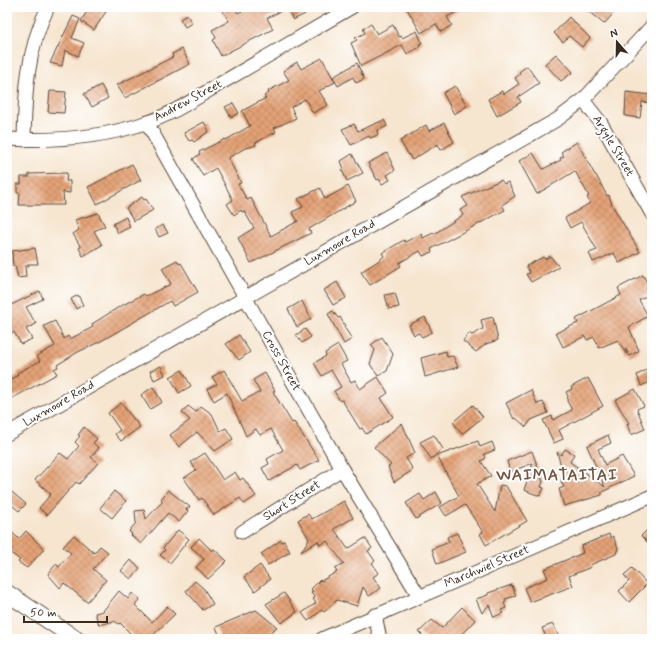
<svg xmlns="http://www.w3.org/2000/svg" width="659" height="646" viewBox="0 0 659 646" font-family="Mynerve,sans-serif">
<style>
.building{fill:url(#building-cross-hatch)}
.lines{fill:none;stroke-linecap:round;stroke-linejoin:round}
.minor-casing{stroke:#574639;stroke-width:15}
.tertiary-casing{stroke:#574639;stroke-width:18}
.minor{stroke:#fff;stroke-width:13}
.tertiary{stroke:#fff;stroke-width:16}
.labels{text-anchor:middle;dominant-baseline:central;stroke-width:4;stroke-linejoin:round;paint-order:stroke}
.street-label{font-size:12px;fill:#3b2a1e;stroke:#fff}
.district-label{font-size:16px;font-weight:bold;letter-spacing:1px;fill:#76543d;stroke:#fff}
</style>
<defs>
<pattern id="building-cross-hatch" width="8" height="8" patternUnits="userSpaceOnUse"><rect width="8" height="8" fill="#e4a276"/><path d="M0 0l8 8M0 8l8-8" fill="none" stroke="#ba8460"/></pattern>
</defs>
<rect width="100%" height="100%" fill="#fff"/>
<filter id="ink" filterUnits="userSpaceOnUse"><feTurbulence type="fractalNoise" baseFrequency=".025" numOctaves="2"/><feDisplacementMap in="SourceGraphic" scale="8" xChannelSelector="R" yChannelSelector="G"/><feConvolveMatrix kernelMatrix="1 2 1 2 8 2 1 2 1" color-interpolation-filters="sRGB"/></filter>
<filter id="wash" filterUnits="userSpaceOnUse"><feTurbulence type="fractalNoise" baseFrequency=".012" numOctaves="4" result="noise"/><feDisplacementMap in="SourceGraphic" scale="16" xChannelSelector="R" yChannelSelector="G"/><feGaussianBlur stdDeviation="0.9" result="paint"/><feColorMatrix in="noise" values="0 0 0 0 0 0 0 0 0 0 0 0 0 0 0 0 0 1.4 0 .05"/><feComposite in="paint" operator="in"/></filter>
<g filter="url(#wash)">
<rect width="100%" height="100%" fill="#f6e5cf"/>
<g id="blocks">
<path class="building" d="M90 7H109L94 30 81 21Z
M220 7H234L238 13 250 7H254L257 11 265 7H301L305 14 293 20 287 8 267 18 273 29 221 56 213 40 216 38 212 30 229 21Z
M406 7H465L447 17 452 25 441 32 436 24 421 33Z
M583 7H619L604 24Z
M187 15 192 23 185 27 180 19Z
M73 16 80 19 72 38 84 43 78 56 65 50 62 66 50 63Z
M569 17 590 38 582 47 569 36 563 42 554 33Z
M371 24 377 34 393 25 399 37 401 36 402 38 417 31 422 43 419 44 420 47 407 54 402 45 361 66 351 43 357 40 355 38 365 33 363 28Z
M182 49 190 64 125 98 117 85 173 57 172 54Z
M556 54 573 72 561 81 545 64Z
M322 58 335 82 319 91 328 105 313 113 305 99 291 107 296 118 274 128 276 132 255 143 256 145 247 148V147L228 158 241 183 238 184 247 200 251 198 271 236 298 221 292 212 303 207 298 199 320 188 325 199 348 186 356 201 309 229 311 233 251 263 238 238 254 228 244 211 242 212 241 210 234 215 227 204 233 200 216 168 203 176 193 159 200 154 199 152 225 139 226 140 250 126 242 111 266 98 264 96 269 93 268 91 289 80 283 71 297 62 301 69Z
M357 63 364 79 356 83 353 77 338 86 333 77Z
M527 66 539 83 518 97 521 102 497 116 488 99 502 91 504 94 519 84 515 78 520 74 519 72Z
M101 85 108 98 92 107 84 94Z
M455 86 467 106 454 114 443 93Z
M50 91 66 92 64 113 48 112Z
M626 92 652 95 651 103 642 102 640 118 625 116Z
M233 103 239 113 231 117 225 107Z
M384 120 387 126 377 131 378 135 370 138 369 136 351 145 342 129 354 124 358 131Z
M204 122 209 131 194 142 192 140 189 141 184 133Z
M444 123 454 142 441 150 438 144 412 160 400 141 426 125 429 131Z
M577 142 595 175H596L607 196 609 195 612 205 640 252 619 263 614 253 593 262 589 253 597 250 581 222 570 228 565 218 590 203 587 197 589 196 575 171 537 194 519 161 533 153 543 169 561 160 560 158 564 156 561 152Z
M387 153 395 170 387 175 390 180 382 184 379 179 377 180 368 163Z
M352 154 363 173 347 181 342 170 344 169 341 161Z
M132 164 141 180 97 204 88 187Z
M67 173 66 181H70V193L63 192 64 205H19L20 193H17V184H21V177H29V174Z
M501 180 504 184 508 182 515 196 502 205 505 210 431 249 432 252 423 256 420 251 399 263 401 266 370 285 361 272 381 259 384 256 382 253 404 240 405 242 421 234 423 238 433 233 434 234 463 215 460 210 468 206 462 197Z
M142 197 144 200 146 199 153 210 134 221 126 208Z
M98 213 105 226 94 231 102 245 83 256 79 248 81 247 73 234 79 230 75 220Z
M126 217 130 227 118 233 113 224Z
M163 225 168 233 159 237 155 229Z
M35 248 38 264H28L29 266H25L26 277 18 278 15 266H13L12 251Z
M550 256 559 267 531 282 526 274 530 273 526 266 543 257 545 259Z
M177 260 179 264 181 263 198 292 173 306 170 301 101 341 78 352 57 365 58 367 54 369 57 374 7 401V381L18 375 17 373 40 361 37 356 55 346 44 326 55 321 64 339 68 336 70 339 93 327 92 324 119 307 144 294 146 296 171 284 162 268Z
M643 275 649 286 646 288 650 294 639 300 648 316 629 327 639 351 629 356 626 349V354L618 340 599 348 594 337 587 340 585 336 563 347 556 333 578 323 576 319 621 295 618 288Z
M337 282 346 298 333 305 324 290Z
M40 291 43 299 26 307 36 324 26 329 32 339 21 344 14 332 12 333 7 325V307Z
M395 293 399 307 389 309 385 295Z
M78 295 83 305 76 309 71 299Z
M302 301 311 319 297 327 288 309Z
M333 311 338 318 340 317 345 326 344 327 352 339 344 344 328 314Z
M425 317 432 332 422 337 419 333 414 335 409 325Z
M493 317 498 340 486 344 476 352 463 341 469 333 472 335 483 329 481 320Z
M305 329 311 337 302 343 296 335Z
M239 335 250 352 239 360 226 344Z
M382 337 393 354 387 371 378 376 370 364 375 350 371 345Z
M338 345 347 361 341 364 351 382 355 380 360 389 378 377 388 393 381 398 393 417 366 434 362 428 360 429 342 400 340 401 334 391 341 387 331 370 322 376 314 363 326 356 325 353Z
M446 351 447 357 453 356 458 367 425 377 421 358Z
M161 366 165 375 154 380 150 371Z
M652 367V381L641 386 637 375Z
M182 370 191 386 179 393 170 377Z
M224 370 242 401 260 392 253 380 265 373 275 391 273 392 292 423 294 422 319 460 300 470 297 465 269 481 262 468 269 464 267 459 283 450 271 429 260 435 256 429 246 436 227 393 214 401 207 389 217 384 212 377Z
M588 378 603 406 559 430 563 439 554 443 543 420 552 416 553 420 572 410 567 401 568 396 566 392 572 389 571 387Z
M153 387 162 402 150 409 141 395Z
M635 389 644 406 637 409 645 429 631 435 627 424 629 423 615 400Z
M531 390 537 404 543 402 548 413 531 420 526 427 516 418 514 419 506 403Z
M121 403 140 427 121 441 115 434 120 430 108 413Z
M473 405 483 417 462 434 453 422Z
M188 406 196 412 201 406 212 414 220 431 226 428 233 439 215 451 197 432 179 447 170 435 190 420 182 413Z
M402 423 415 453 406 458 413 470 394 482 388 467 391 465 374 447Z
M84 427 97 439 93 443 99 448 91 457 98 463 79 484 76 482 47 515 39 508 51 494 35 480 60 453 68 459 79 446 75 442 80 436 78 435Z
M434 435 443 449 431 459 420 442Z
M608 435 611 443 598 449 605 465 622 456 634 476 602 492V495L564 506 559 489 564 487 561 481 564 476 557 452 561 455 565 449 574 454 570 462 605 487 587 446Z
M478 441 480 447 492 442 495 450 484 454 486 458 481 461 491 476 477 484 495 512 500 485 506 486 527 521 486 545 480 534 483 532 465 505 446 516 440 507 459 496 437 456Z
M532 451 543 482 541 487 544 488 540 496 524 490 533 463 510 472 507 461Z
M205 453 223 480 235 472 240 480 243 478 256 496 244 504 240 498 214 515 202 498 199 500 184 478 196 470 191 462Z
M7 488 26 504 19 511 7 501Z
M168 490 190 507 186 509 188 511 179 522 168 513 141 544 131 535 132 534 129 531 136 523 135 511 144 510 146 519 163 501 161 499Z
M114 491 126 501 112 518 100 508Z
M436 492 442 503 416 519 406 503 420 494 424 500Z
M344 501 353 518 334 529 348 549 365 538 372 548 368 551 375 561 372 563 379 573 373 577 381 588 369 596 363 587 357 606 337 600 324 612 322 610 308 621 302 613 316 603 313 599 315 598 311 593 313 591 311 589 320 580 321 581 337 572 335 569 344 564 327 541 320 545 318 541 301 552 309 539 298 520 308 514 312 519Z
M652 525V547L641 536Z
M7 528 19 539 26 531 44 549 27 568 18 562 20 560 7 550Z
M178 530 189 539 170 563 160 555 165 550 163 548Z
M457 533 466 552 437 564 432 549 449 542 447 537Z
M609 534 611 538 613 536 618 548 616 554 590 565 591 567 569 576 573 586 530 602 524 588 548 578 544 569 583 553 581 546Z
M74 535 94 553 100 546 108 552 93 569 106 580 87 602 64 583 60 588 48 574 56 564 59 567 71 553 63 547Z
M199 538 212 551 214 549 227 561 208 579 196 567 204 559 191 547Z
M281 540 282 542 284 541 290 552 268 565 261 554Z
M130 560 140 568 131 579 121 571Z
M260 565 270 579 255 591 244 577Z
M632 568 647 584 629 602 619 591 629 581 624 575Z
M195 581 204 589 213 604 203 610 186 591Z
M512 585 516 596 505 599 506 602 504 603 506 608 501 610 503 613 494 617 489 605 482 613 476 599 488 595V593Z
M119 591 128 599 132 593 140 599 135 605 152 622 167 606 175 614 149 639H136L120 623 119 624 114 621 99 625 95 613 103 611Z
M284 593 297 612 281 623 266 604Z
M462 607 475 620 457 639 454 635 449 639H426L419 632 432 620 442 628Z
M256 610 277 627 262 639H221L216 627Z
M553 624 560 639H547L542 628Z"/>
</g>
</g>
<g filter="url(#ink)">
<use href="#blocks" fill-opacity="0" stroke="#574639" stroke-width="1"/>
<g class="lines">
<g class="minor-casing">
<path id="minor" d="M583 100 601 123 652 214
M147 123 342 469 419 596
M7 139C52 141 102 138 145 123 172 115 199 96 223 82 266 57 309 32 352 7
M24 140C25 94 27 49 48 7
M7 434 558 119 583 100 652 26
M242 532 342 469
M375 615 380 639
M322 639 652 496"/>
</g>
<g class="tertiary-casing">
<path id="tertiary" d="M7 593 76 639"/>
</g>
<use href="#minor" class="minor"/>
<use href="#tertiary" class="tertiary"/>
</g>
</g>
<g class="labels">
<g class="street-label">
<text transform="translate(188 101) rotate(-28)">Andrew Street</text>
<text transform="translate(613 146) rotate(59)">Argyle Street</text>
<text transform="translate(340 243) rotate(-30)">Luxmoore Road</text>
<text transform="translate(281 361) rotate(61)">Cross Street</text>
<text transform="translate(59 404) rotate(-30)">Luxmoore Road</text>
<text transform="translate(292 501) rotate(-32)">Short Street</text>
<text transform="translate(487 567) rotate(-23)">Marchwiel Street</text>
</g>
<g class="district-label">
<text x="557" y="475">WAIMATAITAI</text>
</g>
</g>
<rect width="659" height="646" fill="none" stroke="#fff" stroke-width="24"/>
<g transform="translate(617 42) rotate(340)" stroke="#ffffff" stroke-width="3" paint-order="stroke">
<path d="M0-3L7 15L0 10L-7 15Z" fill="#3b2a1e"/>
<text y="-6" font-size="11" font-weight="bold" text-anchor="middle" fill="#3b2a1e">N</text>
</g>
<path d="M24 616v6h83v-6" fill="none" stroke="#3b2a1e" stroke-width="2"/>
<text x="30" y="616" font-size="12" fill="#3b2a1e" stroke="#ffffff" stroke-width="3" paint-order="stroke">50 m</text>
</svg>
